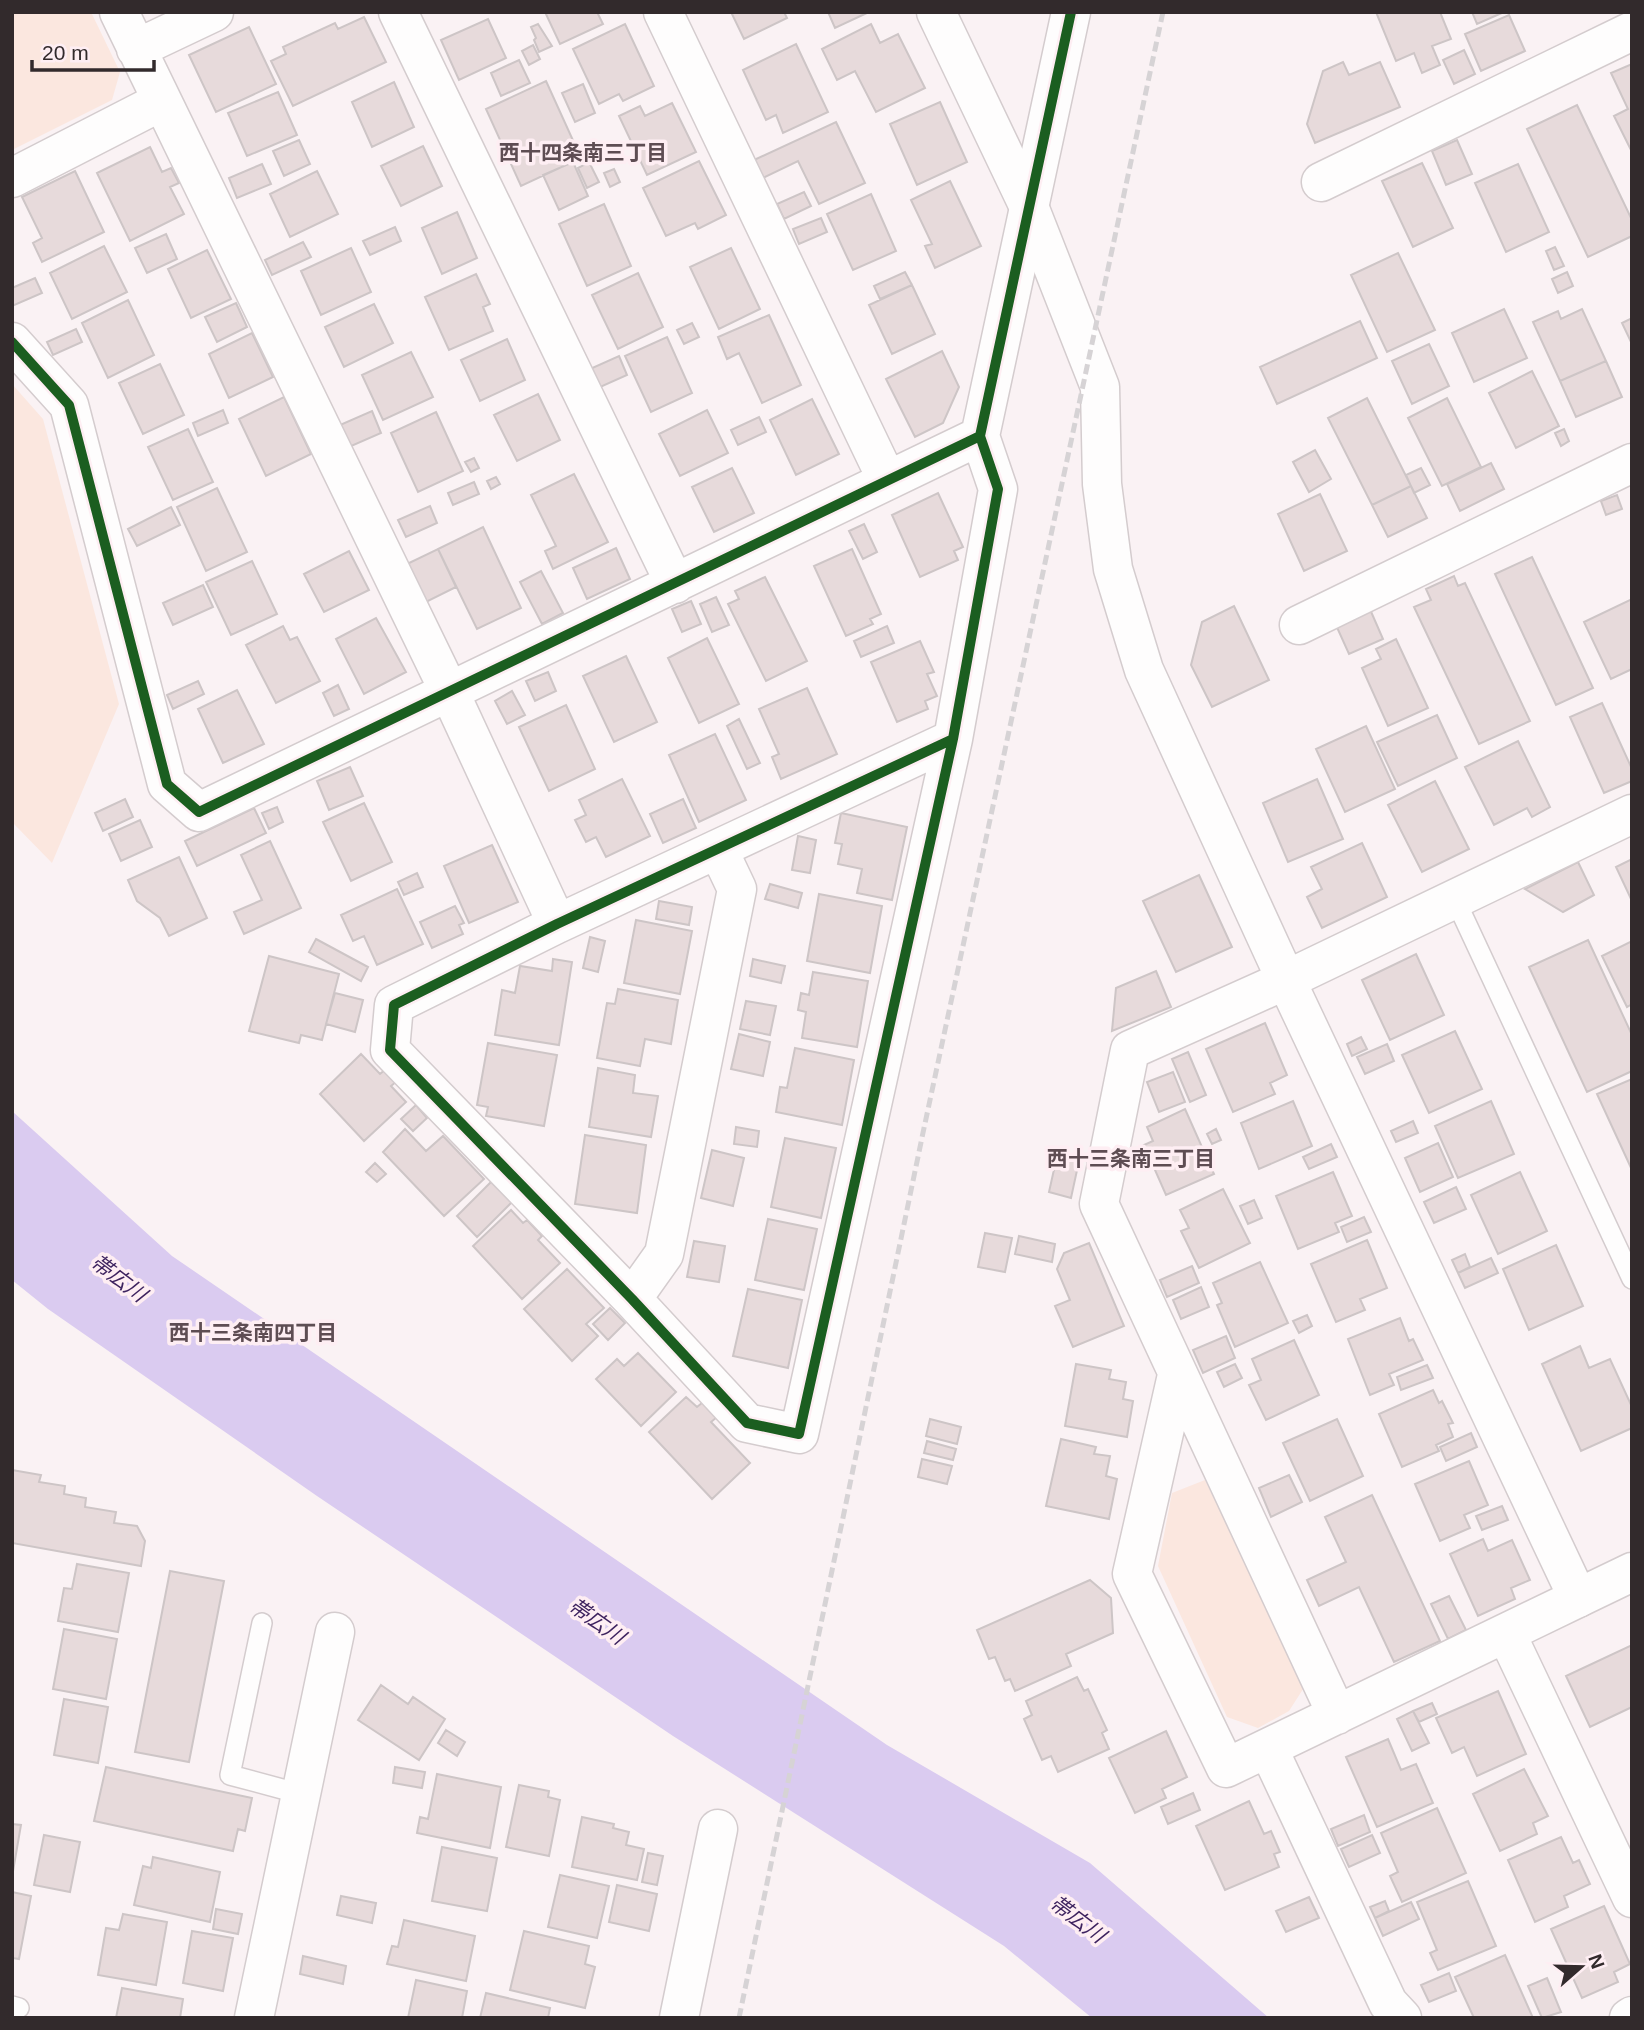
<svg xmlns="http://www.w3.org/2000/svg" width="1644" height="2030" viewBox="0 0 1644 2030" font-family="Arial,'Noto Sans JP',sans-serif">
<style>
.green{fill:#fbe7df}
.water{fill:#dacbf0}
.building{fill:#e7dadb;stroke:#cdc5c6;stroke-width:2}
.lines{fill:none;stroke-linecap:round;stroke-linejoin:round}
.lane-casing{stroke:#d4ccce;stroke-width:22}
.street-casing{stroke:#d4ccce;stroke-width:41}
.secondary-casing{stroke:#d4ccce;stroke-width:41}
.lane{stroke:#fefdfd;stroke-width:19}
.street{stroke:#fefdfd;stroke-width:38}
.secondary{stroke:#fefdfd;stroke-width:38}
.rail{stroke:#d6d3d5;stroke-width:5;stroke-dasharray:10 5;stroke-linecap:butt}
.cycleway-casing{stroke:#feeef3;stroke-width:15}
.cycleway{stroke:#1b5e20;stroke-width:10}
.labels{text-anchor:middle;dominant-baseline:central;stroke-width:7;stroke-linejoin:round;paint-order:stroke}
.neighbourhood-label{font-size:21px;font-weight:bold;fill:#5e4d53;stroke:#feeef3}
.water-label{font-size:21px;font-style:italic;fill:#3e235f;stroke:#feeef3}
</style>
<rect width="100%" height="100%" fill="#faf2f4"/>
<path class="green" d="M12 12H91L120 72 112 100 12 150Z
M12 384 43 419 119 704 52 863 12 822Z
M1205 1480 1305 1686 1289 1711 1258 1728 1227 1717 1158 1566 1172 1493Z"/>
<path class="water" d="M12 1111 172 1256 887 1745 1090 1863 1269 2018H1092L1004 1946 673 1736 317 1496 48 1309 12 1280Z"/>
<path class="building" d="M545 12H597L603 24 560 44Z
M731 12H784L787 18 744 39Z
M828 12H869L835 28Z
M1376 12H1440L1451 39 1432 46 1440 65 1422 73 1414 53 1396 61Z
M1472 12H1504L1477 24Z
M1509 15 1525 51 1481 71 1465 34Z
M364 17 386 62 293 106 271 61 286 54 283 47 335 23 338 29Z
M488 19 506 58 459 80 441 40Z
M538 24 552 46 539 52 534 40 536 38 531 27Z
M625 24 654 86 623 101 619 94 599 104 573 49Z
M871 24 880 43 898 34 925 88 876 112 855 71 837 80 822 49Z
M249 27 276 84 216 112 189 55Z
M796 44 828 112 783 133 776 115 766 120 743 70Z
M533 45 540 59 529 65 522 51Z
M1464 50 1475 74 1454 84 1443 60Z
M519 60 530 83 501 96 491 73Z
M1343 62 1349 75 1380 62 1400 107 1315 143 1307 124 1323 71Z
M1632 64V152L1614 116 1628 109 1611 73Z
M546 81 581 158 521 186 486 109Z
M394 82 414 127 372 147 352 102Z
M583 84 595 113 575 122 562 93Z
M278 92 297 135 247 156 228 113Z
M940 102 967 162 917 185 890 124Z
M672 103 696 152 647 175 619 116 640 106 645 116Z
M1577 105 1632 220V236L1588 257 1527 129Z
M836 122 865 183 819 204 798 161 763 178 754 160Z
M299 140 310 164 284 176 273 151Z
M1457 140 1472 174 1446 185 1432 151Z
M423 146 442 186 401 206 381 166Z
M150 147 162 172 171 168 179 183 170 187 184 214 130 241 97 173Z
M699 161 726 215 698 229 695 223 666 236 643 188Z
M573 162 588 196 559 210 543 175Z
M589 162 599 182 587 188 578 168Z
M1422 163 1453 228 1413 247 1382 181Z
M262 164 271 184 237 198 229 178Z
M1518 164 1549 232 1506 252 1475 183Z
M614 169 620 182 610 187 604 173Z
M75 171 104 232 42 262 33 243 42 238 22 197Z
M317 171 338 214 290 237 270 194Z
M950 181 981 246 935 268 925 246 932 244 911 200Z
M804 192 811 206 784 219 777 204Z
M871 194 896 251 853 270 827 214Z
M604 204 631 266 587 286 559 224Z
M457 212 477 258 442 274 422 228Z
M821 218 827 232 799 244 793 229Z
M395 227 401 241 370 255 363 241Z
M166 234 177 259 147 273 135 248Z
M303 242 311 257 272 275 265 260Z
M104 246 127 292 72 319 50 273Z
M1555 247 1564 266 1554 270 1546 251Z
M351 248 371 292 321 315 301 271Z
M731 248 760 309 719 329 690 267Z
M207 250 231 299 191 318 168 269Z
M1398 253 1435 330 1387 352 1351 275Z
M905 272 912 285 880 299 874 286Z
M1567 272 1573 286 1558 293 1552 279Z
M638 273 663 327 618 349 592 295Z
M476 274 490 304 483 307 493 331 449 350 425 297Z
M35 278 42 293 12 306V288Z
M912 285 935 334 892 354 869 305Z
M128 300 154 355 108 378 82 323Z
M236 303 247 327 217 342 205 317Z
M374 304 393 343 344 367 325 327Z
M1504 309 1527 358 1474 382 1452 333Z
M1582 309 1606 361 1560 381 1533 322 1558 311 1561 319Z
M769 315 801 385 762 403 739 353 727 359 718 337Z
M1632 318V344L1622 323Z
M1360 321 1377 358 1277 404 1260 367Z
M692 323 699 337 684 344 677 330Z
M76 329 82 342 53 355 47 342Z
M252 333 273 377 229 398 209 354Z
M667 337 692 393 651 412 625 356Z
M507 339 525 380 480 401 461 360Z
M1429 344 1449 386 1412 404 1392 361Z
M942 351 959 387 943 423 915 437 886 379Z
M411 352 433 397 383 420 362 375Z
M619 356 627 375 598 388 590 369Z
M1606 361 1622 397 1576 417 1560 381Z
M160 364 184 415 143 434 119 383Z
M1532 371 1559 426 1516 448 1489 393Z
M538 394 560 440 517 461 494 415Z
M284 397 311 454 266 476 239 419Z
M1367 398 1411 486 1372 505 1328 418Z
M1447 398 1481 467 1442 486 1408 418Z
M812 399 839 454 796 475 770 420Z
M223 410 228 423 198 436 193 423Z
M707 410 728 453 680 476 659 434Z
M372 411 381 433 349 447 340 425Z
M436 412 463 471 418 492 391 433Z
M759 417 766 432 738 445 731 430Z
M188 429 213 482 173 500 148 447Z
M1564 429 1569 441 1561 446 1555 433Z
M1315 450 1331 479 1309 492 1293 462Z
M474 458 479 468 471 472 465 462Z
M1491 463 1504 489 1460 511 1447 484Z
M732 468 754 513 714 532 692 487Z
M1421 468 1430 485 1414 493 1406 475Z
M574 474 608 542 553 569 545 551 556 546 531 495Z
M496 477 500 484 491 489 487 481Z
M474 482 479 494 453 505 448 493Z
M1411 486 1427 518 1388 537 1372 505Z
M217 488 247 552 206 571 177 507Z
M938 493 963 547 954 551 958 560 920 577 892 515Z
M1320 494 1347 551 1304 571 1278 514Z
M1617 495 1622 509 1606 515 1601 501Z
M430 506 437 523 406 537 398 520Z
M171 507 180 525 137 546 128 529Z
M864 524 877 552 863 559 849 531Z
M483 527 521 608 477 629 438 549Z
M616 548 630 579 587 599 573 568Z
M438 549 456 587 426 602 407 564Z
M852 549 881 614 870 619 873 624 846 636 814 566Z
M349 551 369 590 324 612 304 574Z
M1532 557 1593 688 1556 705 1495 574Z
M252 561 277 614 231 635 206 582Z
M541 571 563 613 542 624 520 582Z
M1454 576 1458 586 1465 583 1530 721 1479 744 1414 607 1431 600 1426 589Z
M765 577 807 661 766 681 728 604 739 599 735 591Z
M203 585 213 607 173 625 163 603Z
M716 597 729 625 712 632 700 604Z
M1632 599V669L1611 679 1584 622Z
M691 601 701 624 682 632 672 609Z
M1234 606 1269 680 1212 707 1191 665 1202 622Z
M1369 607 1383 639 1349 654 1335 623Z
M376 618 406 672 364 694 336 639Z
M283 626 290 640 297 637 320 681 276 703 246 645Z
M887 626 894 643 861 657 854 641Z
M707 638 739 704 699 723 668 658Z
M1396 639 1428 708 1388 726 1362 668 1381 659 1376 649Z
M920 641 934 672 927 674 937 696 925 701 928 709 897 722 871 662Z
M626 656 657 722 614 742 583 676Z
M548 672 556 691 535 701 526 681Z
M198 681 204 694 173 709 167 695Z
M338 685 349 709 334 716 323 693Z
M807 688 837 754 781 779 772 757 779 754 759 709Z
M237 690 264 744 223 763 198 709Z
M512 691 525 715 507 724 495 701Z
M1602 703 1632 769V781L1604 793 1570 717Z
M566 705 595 769 549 791 519 727Z
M1437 715 1457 758 1398 786 1377 742Z
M739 719 760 763 747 769 727 726Z
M1366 726 1395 789 1345 812 1316 749Z
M715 734 746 800 699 822 669 755Z
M1518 741 1550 807 1532 817 1527 808 1494 825 1465 767Z
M350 767 363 796 329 810 317 781Z
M622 779 650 836 606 857 596 837 586 842 575 820 586 815 579 800Z
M1317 779 1343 839 1288 862 1263 803Z
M1435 781 1469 849 1422 872 1388 805Z
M125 799 133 817 103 831 95 813Z
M683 799 696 828 663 843 650 814Z
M364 803 392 862 351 881 323 822Z
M277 807 283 822 269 829 262 813Z
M254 808 266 833 197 866 185 841Z
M841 813 907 827 892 900 857 893 862 869 838 864 842 844 835 843Z
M140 820 152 847 121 861 109 834Z
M798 836 816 840 810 873 792 870Z
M270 841 301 908 244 934 234 912 262 900 241 855Z
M1362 843 1387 897 1322 928 1307 897 1322 889 1311 867Z
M492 845 518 902 469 923 444 866Z
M179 857 207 918 169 936 160 918 137 901 128 880Z
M1632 859V901L1616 867Z
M1578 862 1594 895 1563 912 1525 889Z
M417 873 423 887 404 895 398 882Z
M1199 875 1232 947 1176 972 1143 901Z
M770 884 802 893 798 908 765 899Z
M397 889 423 944 377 965 364 936 353 941 341 915Z
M819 894 882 906 870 973 807 961Z
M659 901 692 907 689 925 656 919Z
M455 906 464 923 459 925 463 934 432 948 420 922Z
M636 920 692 931 680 994 624 983Z
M590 937 605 941 598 972 583 968Z
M316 939 368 967 361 981 309 952Z
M1588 940 1632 1035V1071L1587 1092 1529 967Z
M1632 941V1004L1627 1007 1602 956Z
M1416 954 1444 1015 1390 1040 1362 980Z
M269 956 339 974 322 1040 301 1035 299 1043 249 1031Z
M553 959 572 962 559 1045 495 1035 502 990 515 993 520 966 552 971Z
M753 959 785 966 781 983 750 976Z
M1156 971 1171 1007 1112 1031 1116 988Z
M813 972 868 981 857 1047 802 1038 806 1012 798 1010 801 993 809 995Z
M618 989 678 1000 671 1044 645 1039 640 1066 597 1058 607 1003 615 1004Z
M335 993 363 1000 355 1032 326 1024Z
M746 1001 776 1006 770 1035 740 1029Z
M1265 1023 1287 1075 1270 1083 1275 1094 1233 1112 1206 1049Z
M1455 1031 1482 1089 1429 1113 1402 1055Z
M739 1034 770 1042 763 1076 731 1069Z
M1361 1037 1367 1049 1352 1056 1347 1044Z
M488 1043 557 1055 544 1126 486 1116 488 1107 477 1105Z
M1387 1044 1394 1061 1365 1074 1357 1057Z
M795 1048 854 1060 842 1125 776 1112 780 1087 787 1088Z
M1188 1052 1206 1095 1190 1102 1172 1059Z
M361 1054 380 1074 386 1069 397 1081 391 1086 406 1102 364 1141 320 1094Z
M598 1068 635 1075 633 1093 658 1096 651 1137 589 1127Z
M1173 1072 1185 1102 1159 1112 1147 1082Z
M1632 1079V1170L1597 1094Z
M1293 1101 1312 1146 1259 1169 1241 1123Z
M1491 1101 1514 1154 1458 1178 1435 1126Z
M416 1105 427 1118 413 1131 401 1119Z
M1185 1109 1214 1174 1166 1195 1144 1145 1153 1141 1147 1127Z
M1413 1121 1418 1133 1396 1142 1391 1131Z
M736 1127 759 1131 757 1147 734 1144Z
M405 1129 426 1151 443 1136 484 1179 444 1216 383 1152Z
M1216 1129 1221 1140 1212 1144 1207 1134Z
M585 1135 646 1145 637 1213 575 1204Z
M785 1138 836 1148 821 1218 771 1207Z
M1438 1143 1453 1177 1420 1192 1405 1158Z
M1331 1144 1337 1157 1309 1169 1303 1157Z
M712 1150 744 1158 733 1206 701 1198Z
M1057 1156 1079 1161 1071 1198 1049 1192Z
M375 1163 386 1174 377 1182 366 1172Z
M1333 1172 1352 1216 1335 1223 1339 1232 1298 1249 1276 1196Z
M1520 1172 1547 1231 1498 1254 1471 1195Z
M491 1182 512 1202 477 1237 457 1216Z
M1456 1187 1466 1209 1434 1223 1424 1202Z
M1223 1189 1250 1243 1199 1268 1181 1231 1189 1228 1180 1210Z
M1254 1200 1262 1218 1248 1224 1240 1206Z
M511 1210 523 1223 527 1220 542 1236 538 1240 560 1263 522 1299 473 1246Z
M1364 1217 1371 1232 1347 1242 1341 1227Z
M768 1219 817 1229 804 1290 755 1280Z
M985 1233 1012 1238 1005 1272 978 1267Z
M1019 1236 1055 1244 1052 1262 1015 1254Z
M1367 1240 1387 1288 1360 1299 1365 1310 1336 1322 1311 1264Z
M694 1241 725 1246 719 1282 687 1277Z
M1089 1243 1124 1326 1073 1347 1055 1306 1070 1300 1057 1269 1064 1253Z
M1556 1245 1583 1306 1529 1330 1503 1269Z
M1465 1254 1470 1267 1458 1273 1452 1260Z
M1491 1258 1498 1273 1465 1288 1458 1273Z
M1260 1262 1288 1323 1235 1347 1217 1305 1222 1303 1213 1283Z
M1192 1266 1199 1283 1167 1297 1160 1280Z
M567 1269 604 1308 586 1324 598 1336 572 1361 524 1309Z
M1201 1287 1209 1307 1181 1319 1173 1300Z
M748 1289 802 1300 788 1368 733 1356Z
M610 1308 625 1323 608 1340 593 1324Z
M1307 1315 1312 1326 1299 1333 1293 1321Z
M1400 1318 1409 1341 1413 1339 1423 1360 1389 1374 1394 1385 1370 1395 1348 1339Z
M1226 1336 1235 1358 1203 1373 1193 1350Z
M1294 1340 1319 1395 1266 1420 1249 1385 1261 1380 1252 1359Z
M1580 1346 1589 1368 1610 1359 1632 1407V1428L1581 1451 1542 1364Z
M638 1353 676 1392 641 1426 596 1379 617 1359 624 1366Z
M1076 1364 1111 1370 1109 1379 1126 1382 1123 1399 1133 1401 1127 1437 1065 1426Z
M1235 1364 1242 1378 1224 1387 1217 1372Z
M1427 1365 1433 1378 1401 1390 1397 1377Z
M1433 1390 1439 1403 1442 1401 1453 1423 1448 1424 1453 1437 1436 1445 1439 1451 1402 1467 1379 1414Z
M686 1397 697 1407 703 1402 717 1417 711 1422 750 1463 712 1499 649 1432Z
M930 1419 961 1427 957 1444 926 1436Z
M1337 1419 1363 1476 1310 1501 1283 1443Z
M1471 1433 1477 1447 1446 1461 1440 1447Z
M1061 1439 1096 1447 1094 1454 1110 1456 1106 1476 1117 1479 1109 1519 1046 1506Z
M927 1441 956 1449 953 1460 924 1453Z
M922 1459 952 1466 947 1484 918 1477Z
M1469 1461 1488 1505 1464 1515 1470 1528 1440 1541 1415 1484Z
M12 1470 41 1475 39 1482 65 1486 64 1494 86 1498 85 1507 116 1512 114 1523 137 1526 145 1541 141 1566 12 1543Z
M1289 1475 1302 1502 1271 1517 1259 1488Z
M1372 1495 1440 1641 1394 1662 1359 1587 1319 1606 1307 1580 1346 1562 1325 1517Z
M1502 1506 1508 1520 1482 1530 1476 1516Z
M1483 1539 1488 1551 1512 1540 1530 1580 1511 1588 1515 1599 1478 1616 1450 1554Z
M77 1564 129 1573 118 1632 58 1621 64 1588 72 1589Z
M170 1571 224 1581 189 1762 135 1752Z
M1090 1580 1111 1598 1113 1633 1066 1654 1071 1666 1015 1691 1010 1679 1005 1681 995 1657 989 1659 977 1630Z
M1449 1596 1466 1630 1448 1639 1431 1604Z
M64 1629 117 1639 106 1699 53 1689Z
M1632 1645V1707L1590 1727 1566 1676Z
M1077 1677 1084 1691 1088 1689 1107 1730 1102 1733 1109 1749 1058 1772 1051 1756 1042 1760 1024 1719 1032 1715 1026 1701Z
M381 1685 408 1704 413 1697 445 1719 419 1760 358 1720Z
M1498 1691 1526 1754 1477 1776 1464 1747 1452 1753 1436 1718Z
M64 1699 108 1707 98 1763 54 1755Z
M1432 1703 1437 1714 1419 1722 1413 1711Z
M1413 1711 1429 1743 1412 1751 1397 1719Z
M446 1730 465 1742 457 1756 438 1743Z
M1166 1731 1187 1777 1162 1789 1166 1798 1135 1813 1109 1758Z
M1388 1739 1401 1770 1416 1764 1433 1803 1377 1827 1346 1757Z
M106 1767 252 1798 245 1831 238 1829 233 1851 94 1821Z
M395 1767 425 1772 422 1788 393 1783Z
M1524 1769 1548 1816 1533 1823 1537 1834 1500 1851 1473 1794Z
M437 1774 501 1787 490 1848 417 1833 420 1817 428 1819Z
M519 1785 549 1791 548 1797 560 1800 549 1856 506 1847Z
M1193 1793 1200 1810 1168 1824 1161 1807Z
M1249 1801 1264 1834 1271 1831 1280 1852 1274 1854 1279 1867 1225 1890 1196 1826Z
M1437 1808 1466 1873 1402 1902 1390 1876 1398 1872 1381 1833Z
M1364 1815 1370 1832 1338 1846 1331 1829Z
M582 1817 614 1824 613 1828 629 1832 626 1845 644 1849 637 1880 572 1867Z
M12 1824 21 1825 12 1877Z
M44 1835 80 1842 70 1892 34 1885Z
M1372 1835 1380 1853 1349 1867 1341 1849Z
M1561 1837 1573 1863 1579 1860 1590 1884 1564 1896 1568 1907 1535 1922 1508 1860Z
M442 1847 497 1858 487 1911 432 1901Z
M648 1853 663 1856 657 1885 642 1882Z
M153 1857 220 1872 210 1922 134 1905 143 1866 151 1868Z
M560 1875 609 1886 597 1938 548 1927Z
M1468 1881 1496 1946 1438 1970 1430 1953 1437 1950 1417 1902Z
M617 1885 657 1894 649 1931 609 1922Z
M12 1892 31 1896 19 1959 12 1958Z
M341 1896 376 1903 372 1923 337 1915Z
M1309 1897 1319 1918 1286 1932 1276 1911Z
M1385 1901 1389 1911 1375 1918 1370 1907Z
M1411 1902 1419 1919 1383 1936 1375 1918Z
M1604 1906 1630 1964 1614 1972 1618 1982 1582 1998 1551 1929Z
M216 1909 242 1914 238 1934 213 1929Z
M123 1914 167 1922 156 1985 98 1975 106 1928 119 1930Z
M404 1920 475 1936 466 1981 387 1964 392 1946 398 1947Z
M192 1931 233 1938 223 1991 183 1983Z
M524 1931 589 1946 585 1964 595 1967 585 2008 510 1990Z
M1505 1955 1533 2018H1474L1455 1977Z
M303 1956 346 1966 343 1984 300 1974Z
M1449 1973 1456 1991 1429 2002 1421 1985Z
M1547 1978 1561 2012 1542 2018 1528 1986Z
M416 1980 467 1991 462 2018H408Z
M122 1988 183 1999 180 2018H116Z
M486 1993 550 2008 548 2018H480Z"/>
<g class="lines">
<g class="lane-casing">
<path id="lane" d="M1455 899 1632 1279
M262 1623 230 1775 301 1794
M12 2006 19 2008"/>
</g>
<g class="street-casing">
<path id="street" d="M119 12 449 691 557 924
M398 12 675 584
M663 12 887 480
M136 49 214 12
M12 178 162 101
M1321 182 1632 31
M12 342 69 405 167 784 199 812 980 436 1071 12
M1299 625 1632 463
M953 739 557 924 394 1005 390 1050 632 1299 747 1423 799 1434 953 739 998 489 980 436
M632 1299 664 1254 737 889 718 849
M1177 1375 1132 1574 1226 1768 1578 1598
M1506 1633 1632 1898
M1337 1715 1099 1204 1130 1050 1286 980 1632 814
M1268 1748 1388 2003 1402 2018
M254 2018 335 1632
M679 2018 718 1829
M1629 2018 1632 2016"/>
</g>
<g class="secondary-casing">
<path id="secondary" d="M936 12 1030 209 1100 387 1102 484 1113 569 1144 670 1286 980 1578 1598 1632 1572"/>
</g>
<use href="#lane" class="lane"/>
<use href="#street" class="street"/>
<use href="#secondary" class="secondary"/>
<path class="rail" d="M739 2018 924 1128 1163 12"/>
<g class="cycleway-casing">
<path id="cycleway" d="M12 342 69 405 167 784 199 812 980 436 1071 12
M953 739 557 924 394 1005 390 1050 632 1299 747 1423 799 1434 953 739 998 489 980 436"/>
</g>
<use href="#cycleway" class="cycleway"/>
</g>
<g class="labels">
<g class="neighbourhood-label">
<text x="583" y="152">西十四条南三丁目</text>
<text x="1131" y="1158">西十三条南三丁目</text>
<text x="253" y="1332">西十三条南四丁目</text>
</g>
<g class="water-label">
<text transform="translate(119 1278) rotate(37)">帯広川</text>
<text transform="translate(597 1621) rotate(35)">帯広川</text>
<text transform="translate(1078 1919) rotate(37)">帯広川</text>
</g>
</g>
<rect width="1644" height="2030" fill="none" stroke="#322a2c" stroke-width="28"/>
<g transform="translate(1581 1967) rotate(70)" stroke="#feeef3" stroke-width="5" paint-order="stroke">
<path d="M0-5L12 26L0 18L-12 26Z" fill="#322a2c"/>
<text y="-10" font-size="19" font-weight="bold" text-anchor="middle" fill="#322a2c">N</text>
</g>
<path d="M32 60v10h122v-10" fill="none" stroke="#322a2c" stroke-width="3.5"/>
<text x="42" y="60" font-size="21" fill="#322a2c" stroke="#feeef3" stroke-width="5" paint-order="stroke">20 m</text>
</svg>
